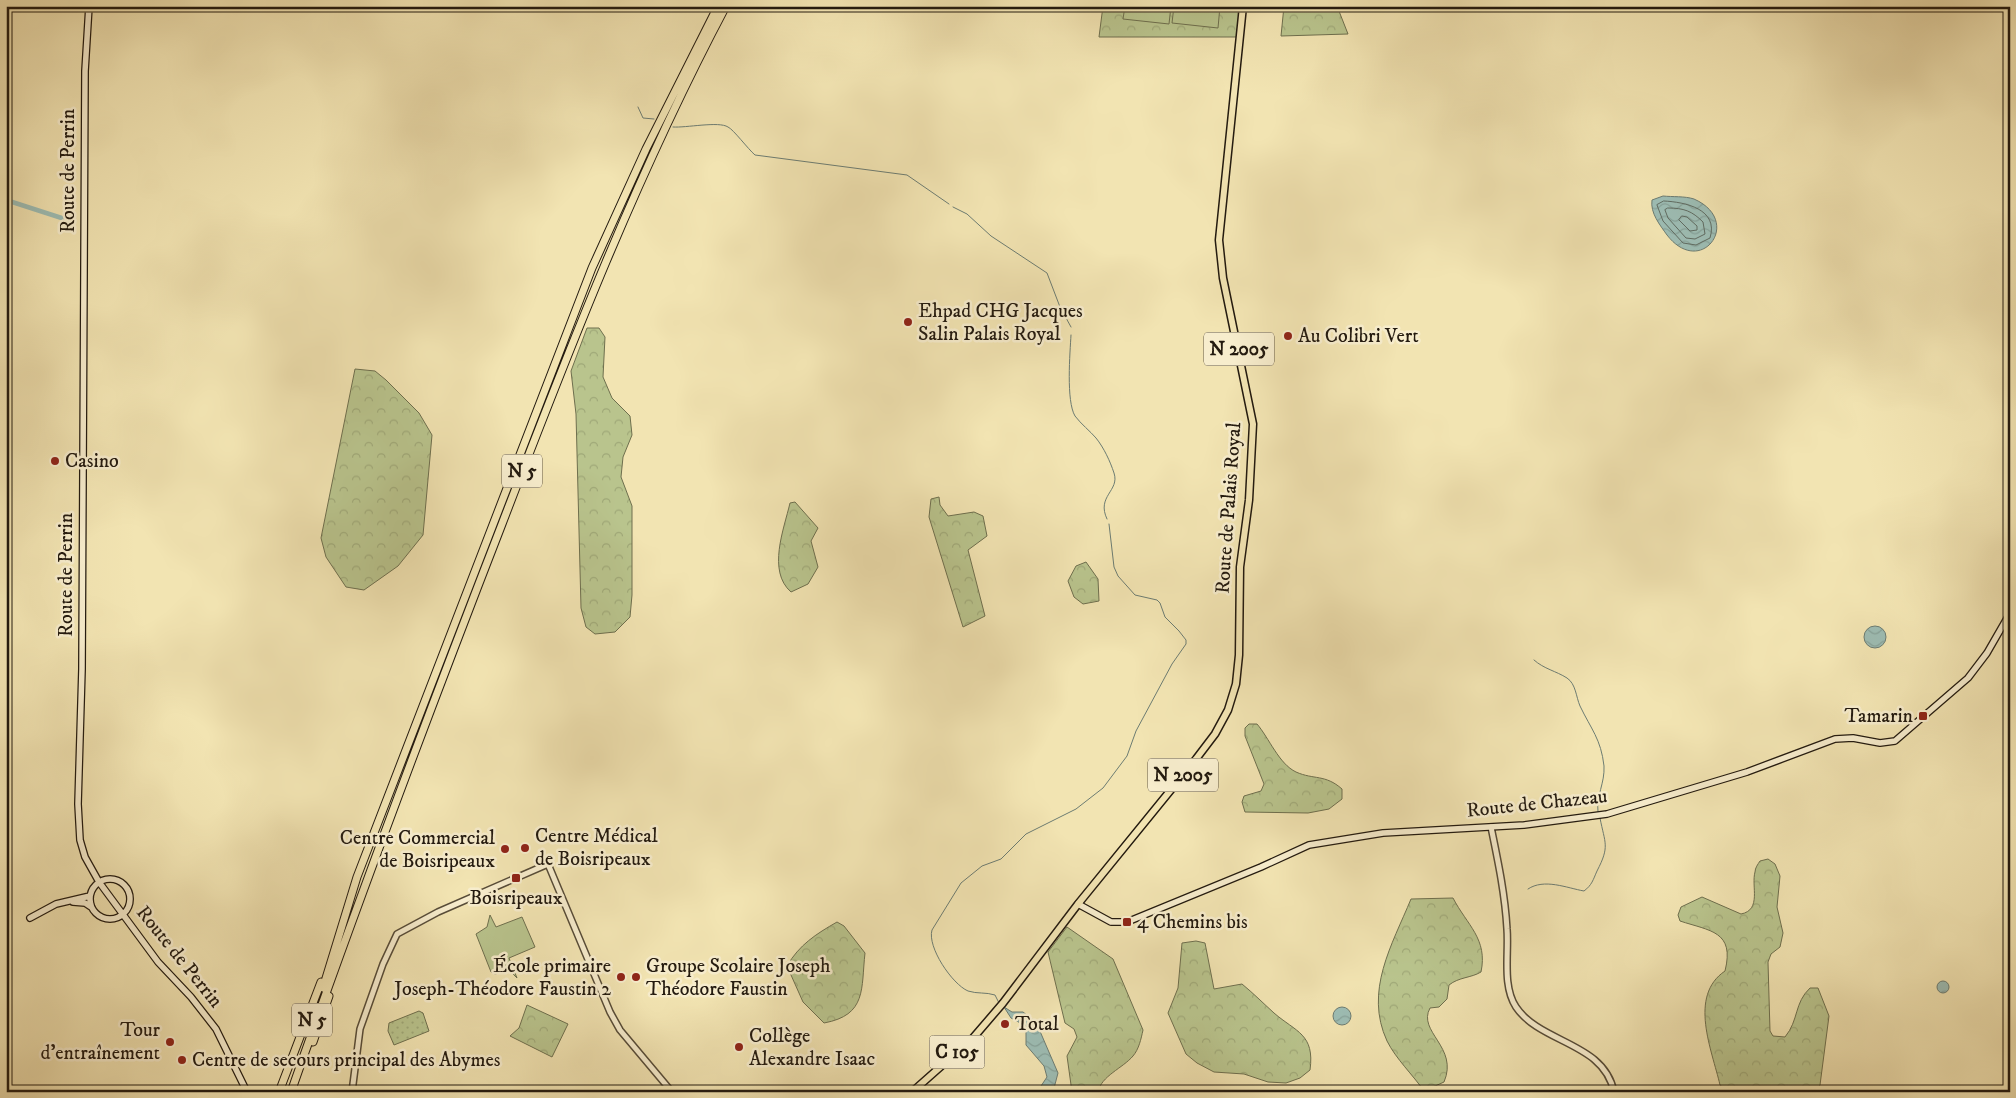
<svg xmlns="http://www.w3.org/2000/svg" width="2016" height="1098" viewBox="0 0 2016 1098" font-family="'IM FELL DW Pica',serif">
<style>
.grass{fill:url(#grass-dots);stroke:#6e6f4e}
.forest{fill:url(#forest-crowns);stroke:#6e6f4e}
.pitch{fill:#b9c48d;stroke:#6e6f4e}
.water{fill:url(#water-waves);stroke:#6c7c72}
.lines{fill:none;stroke-linecap:round;stroke-linejoin:round}
.shore{stroke:#606c62;stroke-width:1}
.stream{stroke:#6c7c72;stroke-width:1}
.canal{stroke:#9dbdb4;stroke-width:4.5}
.tertiary-casing{stroke:#574c38;stroke-width:8}
.secondary-casing{stroke:#231a0f;stroke-width:8}
.primary-casing{stroke:#231a0f;stroke-width:9}
.trunk-casing{stroke:#231a0f;stroke-width:9}
.tertiary{stroke:#f7edcd;stroke-width:5}
.secondary{stroke:#f7edcd;stroke-width:5.5}
.primary{stroke:#f2e4b2;stroke-width:6}
.trunk{stroke:#f2e4b2;stroke-width:7}
.poi-dot{fill:#8f2418;stroke:#f7edcd;stroke-width:2}
.labels{text-anchor:middle;dominant-baseline:central;stroke-width:5;stroke-linejoin:round;paint-order:stroke}
.shield{fill:#f7edcd;stroke:#635948;stroke-width:1}
.shield-label{font-size:19px;font-weight:bold;fill:#231a0f}
.street-label{font-size:20px;fill:#231a0f;stroke:#f7edcd}
.poi-label{font-size:20px;fill:#231a0f;stroke:#f7edcd;text-anchor:start}
</style>
<defs>
<pattern id="grass-dots" width="8" height="8" patternUnits="userSpaceOnUse" patternTransform="scale(1.25)"><rect width="8" height="8" fill="#b9c48d"/><path d="M2 2h.1M6 6h.1" fill="none" stroke="#9fa878" stroke-width="1.8" stroke-linecap="round"/></pattern>
<pattern id="forest-crowns" width="20" height="18" patternUnits="userSpaceOnUse" patternTransform="scale(1.25)"><rect width="20" height="18" fill="#b9c48d"/><path d="M2 6a3 3 0 1 1 6 0M12 15a3 3 0 1 1 6 0" fill="none" stroke="#9fa878"/></pattern>
<pattern id="water-waves" width="16" height="10" patternUnits="userSpaceOnUse" patternTransform="scale(1.25)"><rect width="16" height="10" fill="#9dbdb4"/><path d="M0 5q4-4 8 0t8 0" fill="none" stroke="#87a29a"/></pattern>
</defs>
<rect width="100%" height="100%" fill="#f2e4b2"/>
<filter id="stains"><feTurbulence type="fractalNoise" baseFrequency=".004" numOctaves="4"/><feColorMatrix values="0 0 0 0 .2 0 0 0 0 .09 0 0 0 0 .02 0 0 0 .5 -.17"/></filter>
<radialGradient id="worn" r=".72"><stop offset=".6" stop-color="#630" stop-opacity="0"/><stop offset="1" stop-color="#630" stop-opacity=".3"/></radialGradient>
<path class="grass" d="M419 1011 423 1013 429 1031 394 1045 388 1031 389 1023Z"/>
<path class="forest" d="M1103 6H1243L1239 37H1099Z
M1284 6H1337L1348 34 1281 36Z
M587 328H599L605 337 603 377 612 398 630 416 632 435 623 457 621 477 632 506V595L630 617 615 632 595 634 586 627 581 608 576 414 571 371Z
M355 369 375 371 386 380 419 413 432 435 423 535 398 566 364 590 346 587 326 557 321 538Z
M939 497 940 505 948 516 974 512 983 516 987 536 968 550 985 616 963 627 929 517 931 499Z
M795 502 818 528 811 541 818 567 808 584 791 592C767 571 784 529 790 503Z
M1086 562 1098 579 1099 601 1083 604 1074 597 1068 581 1076 566Z
M1249 724H1257C1269 738 1279 764 1296 772 1314 780 1325 774 1342 789V799L1329 809 1308 813 1245 812 1242 802 1244 796 1261 791 1264 784 1245 736V728Z
M1768 859 1775 864 1780 876 1777 907 1783 933 1780 947 1771 954 1768 962 1770 1031 1773 1036 1785 1037C1799 1020 1794 1003 1810 988H1818L1829 1016 1820 1085 1815 1092H1729L1720 1085C1712 1050 1688 996 1725 971 1735 931 1710 931 1680 921L1678 915 1681 907 1702 897 1741 914C1762 910 1751 886 1755 872 1755 868 1758 864 1760 861Z
M1453 898C1467 925 1488 939 1481 972 1471 978 1459 977 1449 985L1447 999 1439 1007 1430 1008C1417 1032 1459 1047 1444 1082L1424 1091C1413 1075 1396 1059 1387 1041 1364 991 1392 945 1411 899Z
M837 922 844 926 865 953C861 989 867 1015 824 1023L803 1002 787 966C799 945 816 934 837 922Z
M1067 927 1113 959 1143 1030C1141 1039 1139 1049 1133 1056 1123 1068 1101 1076 1098 1092H1072L1067 1056 1077 1037 1074 1029 1065 1023 1048 952Z
M1196 941 1205 943 1214 989 1242 984C1253 993 1263 1003 1274 1013 1296 1032 1315 1034 1310 1070L1300 1078 1286 1083 1268 1082 1244 1074 1214 1072 1197 1063 1186 1054 1168 1013 1178 988 1182 943Z
M527 1005 568 1024 552 1057 510 1036 519 1028Z"/>
<path class="pitch" d="M1125 6H1171L1169 24 1123 19Z
M1174 6H1220L1218 28 1172 23Z
M490 915 496 927 522 917 535 947 509 958 517 978 510 971 495 974 491 972 476 934 487 927Z"/>
<path class="water" d="M1663 196C1672 197 1685 196 1694 199 1744 221 1701 279 1667 235 1660 225 1650 213 1652 200Z
M1864 637a11 11 0 1 1 22 0a11 11 0 1 1-22 0Z
M1937 987a6 6 0 1 1 12 0a6 6 0 1 1-12 0Z
M1333 1016a9 9 0 1 1 18 0a9 9 0 1 1-18 0Z
M1004 1007 1012 1012H1023L1036 1022 1058 1073 1053 1092H1037L1047 1077 1044 1066 1026 1045V1026L1011 1018Z"/>
<g class="lines">
<path class="shore" d="M1664 201C1685 202 1719 209 1710 238L1696 245 1683 243 1663 221 1657 205Z
M1668 208C1684 208 1692 211 1703 222L1705 234 1695 239 1686 238 1668 218 1665 210Z
M1682 216 1687 217 1697 226V230L1690 231 1679 220Z"/>
<path class="stream" d="M638 107 643 118 654 119
M673 127C686 128 719 121 728 127 733 129 748 149 755 155L907 175 949 204
M953 207 967 214 991 236 1047 273 1060 307 1071 327
M1071 335C1070 353 1066 401 1075 416 1081 424 1090 431 1096 438 1104 448 1110 461 1114 473 1120 491 1096 496 1107 519
M1534 660C1544 669 1556 671 1567 678 1576 684 1576 697 1580 706 1591 729 1601 739 1604 766 1605 783 1596 796 1598 812
M1528 889C1544 878 1567 888 1584 891 1592 885 1593 880 1597 871 1610 846 1605 844 1600 818
M999 1003 995 995C986 992 977 994 968 991 952 984 927 947 932 930L961 883 982 866 1001 859 1026 834 1076 809 1103 788 1127 756 1136 731 1172 664 1186 644V640L1179 631 1165 617 1160 603 1157 600 1135 595 1118 576 1114 567 1109 524"/>
<path class="canal" d="M6 200 74 222"/>
<g class="tertiary-casing">
<path id="tertiary" d="M1491 827C1498 861 1505 894 1507 929 1509 953 1502 986 1516 1007 1541 1044 1604 1042 1614 1092
M352 1092 360 1029 383 964 397 934 438 912 548 864 610 1012 620 1030 672 1092"/>
</g>
<g class="secondary-casing">
<path id="secondary" d="M89 6 85 71 82 669 78 804 80 840 85 857 99 882 158 962 191 997 216 1029 247 1092
M2010 517V526
M90 899a20 20 0 1 1 40 0a20 20 0 1 1-40 0Z
M73 902 85 903 91 907
M1078 904 1111 922H1127L1261 867 1309 845 1383 833 1524 825 1607 814 1747 772 1835 739 1853 738 1880 743 1895 741 1968 678 1987 653 2010 613
M30 918 56 904 90 896"/>
</g>
<g class="primary-casing">
<path id="primary" d="M912 1092 973 1038 1003 1003 1078 904 1196 759 1215 734 1228 710 1236 684 1239 655 1240 567 1249 500 1253 424 1223 278 1219 240 1243 6"/>
</g>
<g class="trunk-casing">
<path id="trunk" d="M323 988 357 877 592 268 646 149 718 6
M313 1042 329 996
M279 1092 321 982
M291 1092C358 901 429 712 502 524 570 347 637 174 726 6"/>
</g>
<use href="#tertiary" class="tertiary"/>
<use href="#secondary" class="secondary"/>
<use href="#primary" class="primary"/>
<use href="#trunk" class="trunk"/>
</g>
<g class="poi-dot">
<circle cx="908" cy="322" r="5"/>
<circle cx="1288" cy="336" r="5"/>
<circle cx="55" cy="461" r="5"/>
<rect x="1918" y="711" width="10" height="10" rx="2.5"/>
<circle cx="525" cy="848" r="5"/>
<circle cx="505" cy="849" r="5"/>
<rect x="511" y="873" width="10" height="10" rx="2.5"/>
<rect x="1122" y="917" width="10" height="10" rx="2.5"/>
<circle cx="621" cy="977" r="5"/>
<circle cx="636" cy="977" r="5"/>
<circle cx="1005" cy="1024" r="5"/>
<circle cx="170" cy="1042" r="5"/>
<circle cx="739" cy="1047" r="5"/>
<circle cx="182" cy="1060" r="5"/>
</g>
<g class="labels">
<g class="shield">
<rect x="1204" y="332.5" width="70" height="33" rx="4"/>
<rect x="502" y="454.5" width="40" height="33" rx="4"/>
<rect x="1148" y="758.5" width="70" height="33" rx="4"/>
<rect x="292" y="1003.5" width="40" height="33" rx="4"/>
<rect x="929.5" y="1035.5" width="55" height="33" rx="4"/>
</g>
<g class="shield-label">
<text x="1239" y="349">N 2005</text>
<text x="522" y="471">N 5</text>
<text x="1183" y="775">N 2005</text>
<text x="312" y="1020">N 5</text>
<text x="957" y="1052">C 105</text>
</g>
<g class="street-label">
<text transform="translate(68 171) rotate(-90)">Route de Perrin</text>
<text transform="translate(1229 508) rotate(-86)">Route de Palais Royal</text>
<text transform="translate(66 575) rotate(-90)">Route de Perrin</text>
<text transform="translate(1537 804) rotate(-6)">Route de Chazeau</text>
<text transform="translate(179 957) rotate(51)">Route de Perrin</text>
</g>
<g class="poi-label">
<text x="918" y="311">Ehpad CHG Jacques<tspan x="918" dy="23">Salin Palais Royal</tspan></text>
<text x="1298" y="336">Au Colibri Vert</text>
<text x="65" y="461">Casino</text>
<text x="1913" y="716" text-anchor="end">Tamarin</text>
<text x="535" y="836">Centre Médical<tspan x="535" dy="23">de Boisripeaux</tspan></text>
<text x="495" y="838" text-anchor="end">Centre Commercial<tspan x="495" dy="23">de Boisripeaux</tspan></text>
<text x="516" y="898" text-anchor="middle">Boisripeaux</text>
<text x="1137" y="922">4 Chemins bis</text>
<text x="611" y="966" text-anchor="end">École primaire<tspan x="611" dy="23">Joseph-Théodore Faustin 2</tspan></text>
<text x="646" y="966">Groupe Scolaire Joseph<tspan x="646" dy="23">Théodore Faustin</tspan></text>
<text x="1015" y="1024">Total</text>
<text x="160" y="1030" text-anchor="end">Tour<tspan x="160" dy="23">d’entraînement</tspan></text>
<text x="749" y="1036">Collège<tspan x="749" dy="23">Alexandre Isaac</tspan></text>
<text x="192" y="1060">Centre de secours principal des Abymes</text>
</g>
</g>
<rect width="2016" height="1098" fill="none" stroke="#f2e4b2" stroke-width="25"/>
<rect x="8" y="8" width="2001" height="1083" fill="none" stroke="#231a0f" stroke-width="2.5"/>
<rect x="12" y="12" width="1991" height="1073" fill="none" stroke="#231a0f"/>
<rect width="100%" height="100%" filter="url(#stains)"/>
<rect width="100%" height="100%" fill="url(#worn)"/>
</svg>
